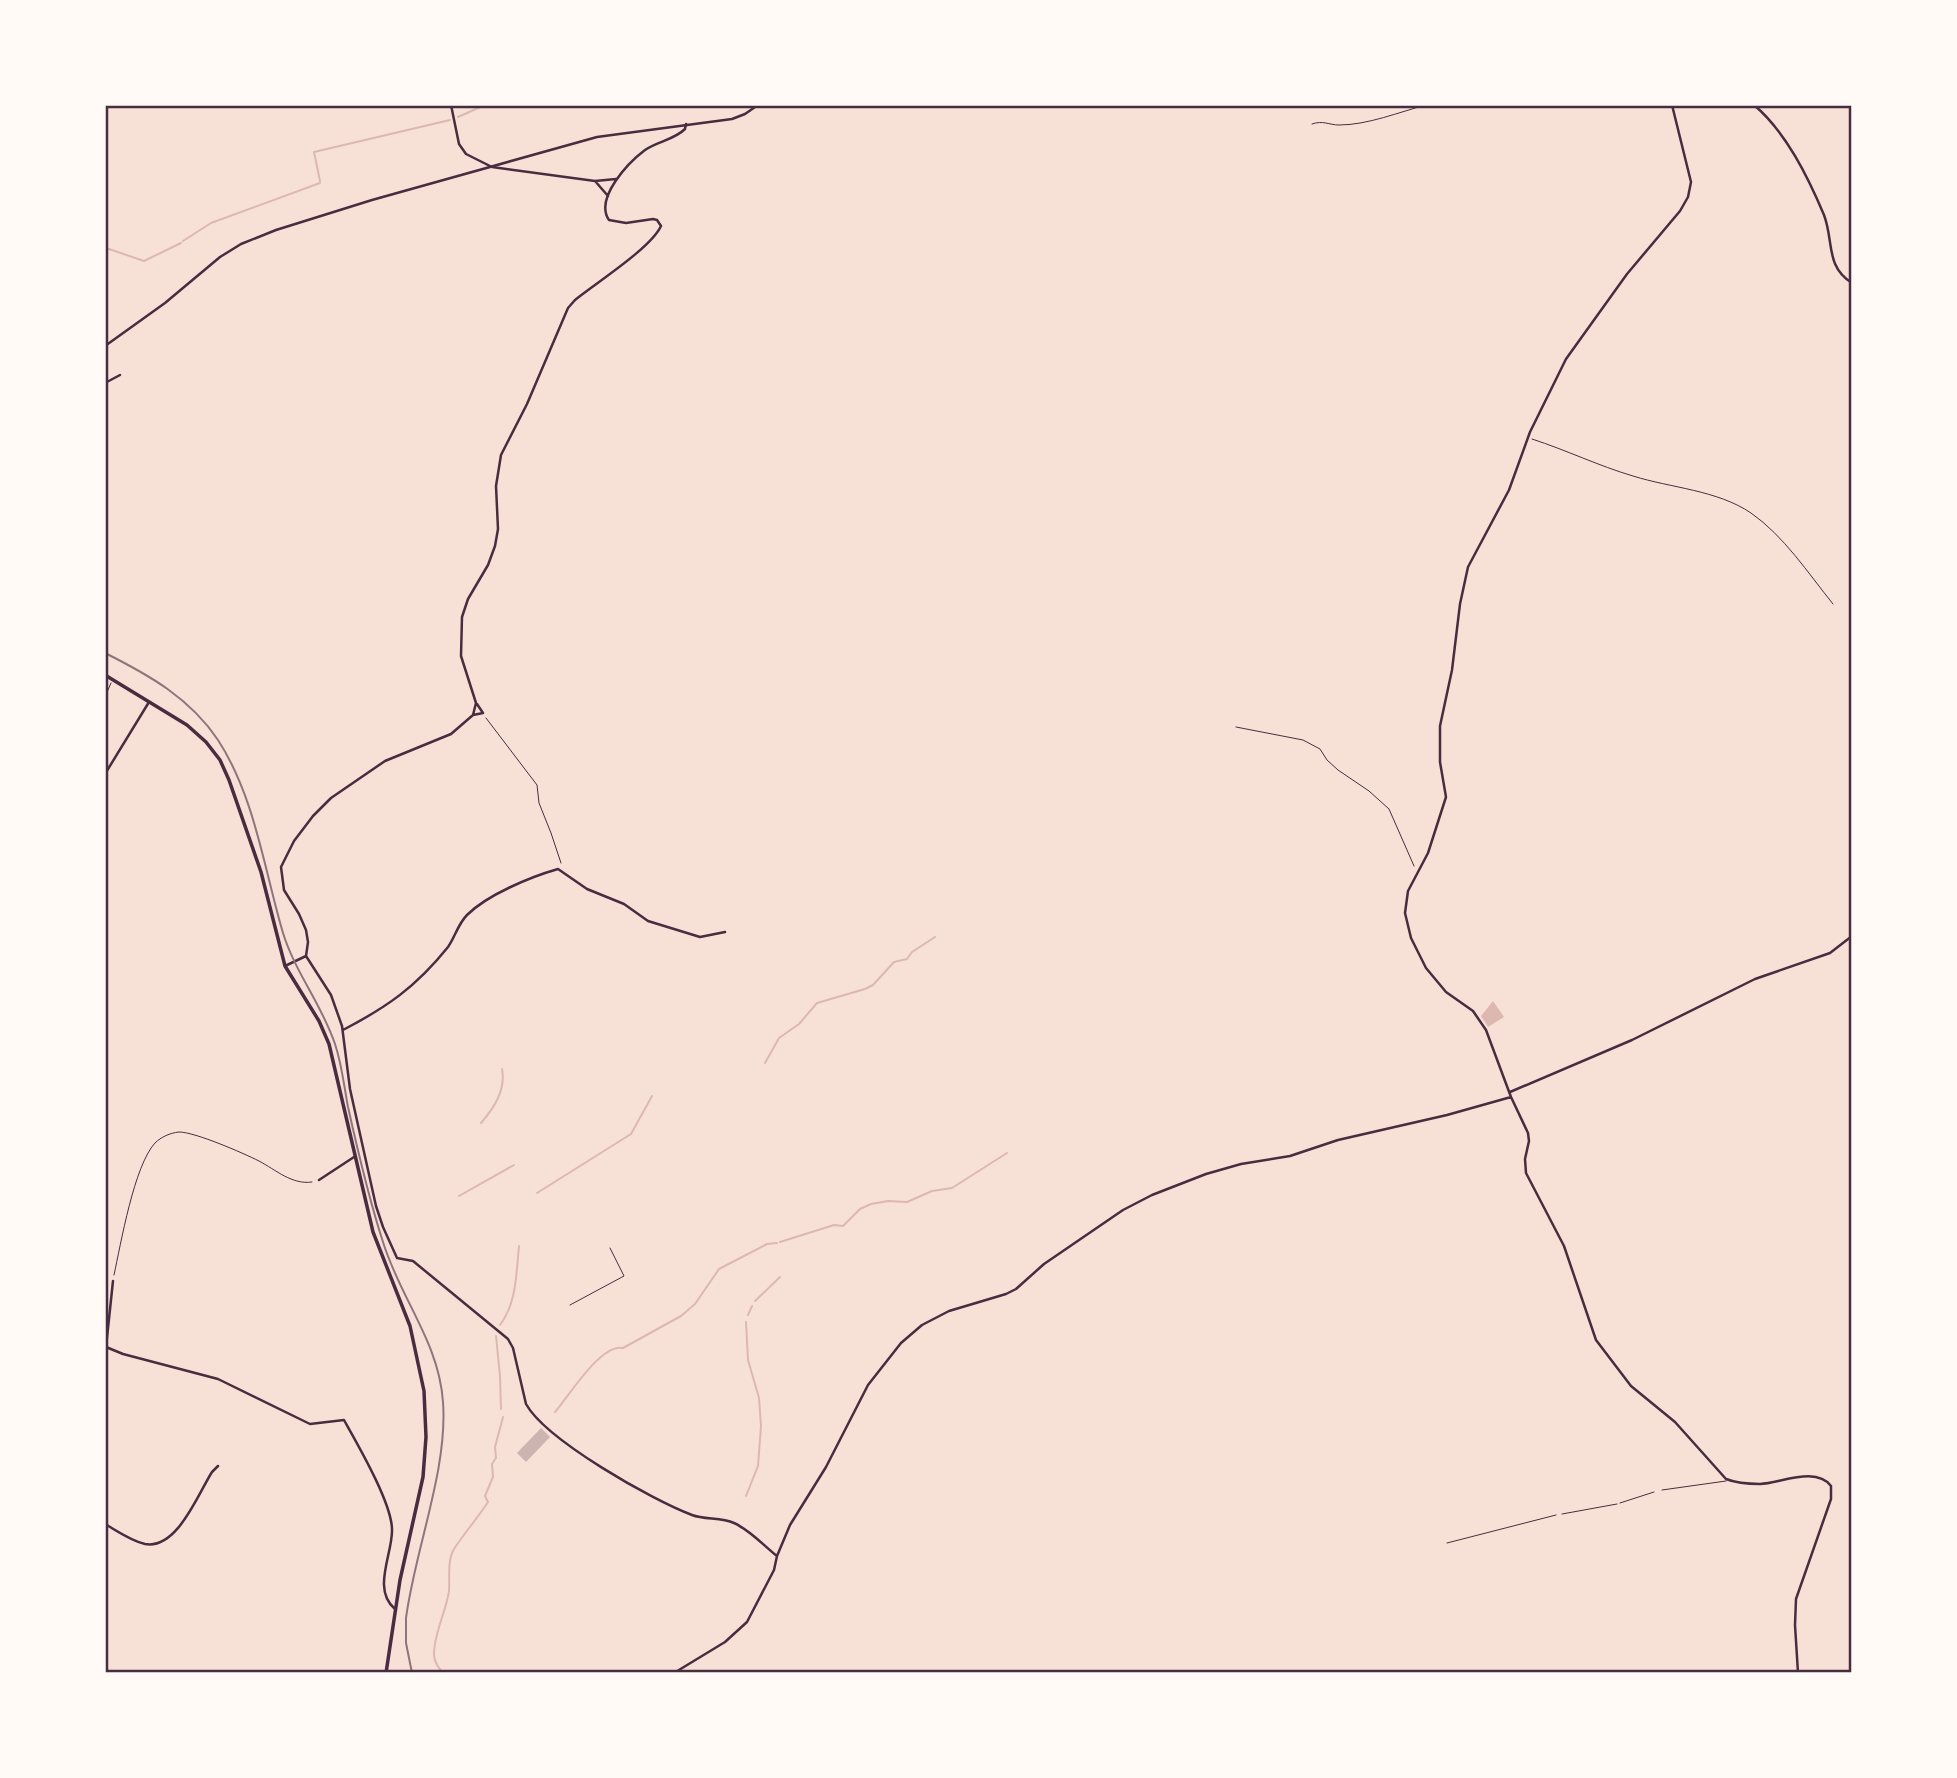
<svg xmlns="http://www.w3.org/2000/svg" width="1957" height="1778" viewBox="0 0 1957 1778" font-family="'PT Sans Narrow',sans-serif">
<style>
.water{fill:#dcb8b0}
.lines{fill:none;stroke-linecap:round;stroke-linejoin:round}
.stream{stroke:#dcb8b0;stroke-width:2}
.building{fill:#ccb4b1}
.path{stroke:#4a2c40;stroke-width:1}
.service{stroke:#4a2c40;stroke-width:1}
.minor{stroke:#4a2c40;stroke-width:2.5}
.tertiary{stroke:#4a2c40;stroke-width:2.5}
.secondary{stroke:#4a2c40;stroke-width:3.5}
.rail{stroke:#8f747c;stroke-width:2}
.neatline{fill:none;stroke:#4a2c40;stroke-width:2.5}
</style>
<rect width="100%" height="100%" fill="#f7e1d7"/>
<path class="water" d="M1493 1001 1504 1017 1488 1027 1481 1016Z"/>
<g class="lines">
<path class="stream" d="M458 117 485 105
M320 181 314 152 450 120
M183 241 211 223 320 183
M105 250 109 249 144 261 181 243
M765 1063 779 1038 799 1024 817 1003 865 989 873 985 894 962 907 959 912 952 935 937
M481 1123C494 1108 506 1090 502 1069
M537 1193 631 1134 652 1096
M459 1196 514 1165
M780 1242 834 1225 843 1226 860 1209 871 1204 888 1201 907 1202 932 1191 952 1188 1007 1153
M755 1301 780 1277
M748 1315 752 1306
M500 1325C517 1302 516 1274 519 1246
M496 1336 500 1376 501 1409
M555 1412C569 1396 601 1343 623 1348L681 1316 695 1304 719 1269 767 1244 777 1243
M746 1496 758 1466 761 1426 759 1398 748 1360 746 1322
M443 1673C438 1667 434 1662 434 1654 434 1633 446 1612 449 1591 450 1577 447 1561 454 1549 465 1532 477 1519 488 1502L485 1496 493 1477 492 1464 496 1458 495 1447 503 1417"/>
</g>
<path class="building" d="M541 1428 550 1437 526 1462 517 1453Z"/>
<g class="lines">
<path class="path" d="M1312 124C1323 120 1329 125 1339 125 1368 125 1399 112 1426 105
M1532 439C1566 450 1599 466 1633 476 1671 488 1717 490 1751 513 1784 536 1808 573 1833 604
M486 718 537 785 539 803 551 833 561 863
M1236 727 1303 740 1320 749 1327 760 1338 770 1369 791 1389 809 1414 866
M114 1275C121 1243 134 1166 155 1143 161 1137 170 1133 179 1132 195 1132 243 1153 259 1161 276 1170 292 1185 312 1182
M570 1305 624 1276 610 1248
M1447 1543 1556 1515"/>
<path class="service" d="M105 697 111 683
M1662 1490 1726 1481
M1620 1503 1654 1492
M1562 1514 1617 1504"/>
<path class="minor" d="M451 105 459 144 466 154 492 167 595 181 608 196
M1672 105 1691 182 1688 197 1680 211 1627 274 1566 359 1530 432 1509 490 1468 567 1460 604 1452 670 1440 726V762L1446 797 1428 853 1408 891 1405 913 1411 938 1426 968 1446 992 1473 1011 1486 1030 1511 1097 1528 1133 1529 1141 1525 1159 1526 1173 1564 1246 1596 1340 1631 1386 1675 1422 1726 1479C1736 1483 1749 1484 1760 1484 1781 1483 1816 1466 1831 1486V1499L1796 1599 1795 1625 1798 1673
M1754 105C1786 132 1808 177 1824 215 1834 241 1825 266 1852 283
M686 124 685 129C674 140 658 141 645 150 629 162 594 198 609 220L626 223 653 219 657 220 661 226C651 248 596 283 575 300L568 308 527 404 501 455 496 486 498 529 495 546 488 565 468 599 462 617 461 656 476 703 473 715 451 734 385 761 331 798 313 816 294 841 281 867 284 890 299 914 306 930 308 942 306 956 331 995 342 1026 350 1089 376 1206 383 1227 397 1258 413 1261 508 1339 513 1348 526 1404C546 1440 652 1500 692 1515 705 1520 721 1517 734 1523 750 1530 763 1545 777 1556
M595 181 616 179
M105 383 120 375
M473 715 483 713 477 704
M105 774 149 702
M285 966 306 956
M343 1030C387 1007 416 987 448 947 455 937 458 924 467 915 487 895 530 877 558 869L587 889 624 904 648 921 700 937 725 932
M1510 1092 1632 1040 1755 979 1830 953 1852 936
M319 1180 354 1157
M106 1347 123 1354 218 1379 310 1424 344 1420C358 1445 393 1505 392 1531 392 1555 372 1590 395 1609
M106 1347 113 1281
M105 1524C117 1531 131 1541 145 1544 177 1550 198 1494 212 1472L218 1466
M674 1673 725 1642 747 1622 774 1570 777 1556 790 1525 826 1467 868 1385 901 1343 922 1325 949 1311 1006 1294 1016 1289 1044 1264 1123 1210 1152 1195 1206 1174 1241 1164 1290 1156 1338 1140 1447 1115 1511 1097"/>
<path class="tertiary" d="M105 346 165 303 220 257 241 244 276 230 372 200 597 137 732 119 745 114 758 105"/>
<path class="secondary" d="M105 675 187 725 206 742 220 760 229 780 261 872 285 966 319 1021 329 1044 373 1232 410 1326 424 1391 426 1437 423 1477 400 1580 386 1673"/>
<path class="rail" d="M105 653C149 675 190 698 218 740 255 797 264 869 283 933 295 972 322 1005 335 1044 342 1065 344 1086 348 1107 358 1152 369 1199 383 1242 400 1298 439 1342 443 1402 448 1470 415 1549 406 1618V1643L412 1673"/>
</g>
<rect width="1957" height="1778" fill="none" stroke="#fffaf5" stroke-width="214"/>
<rect x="107" y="107" width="1743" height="1564" class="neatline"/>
</svg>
